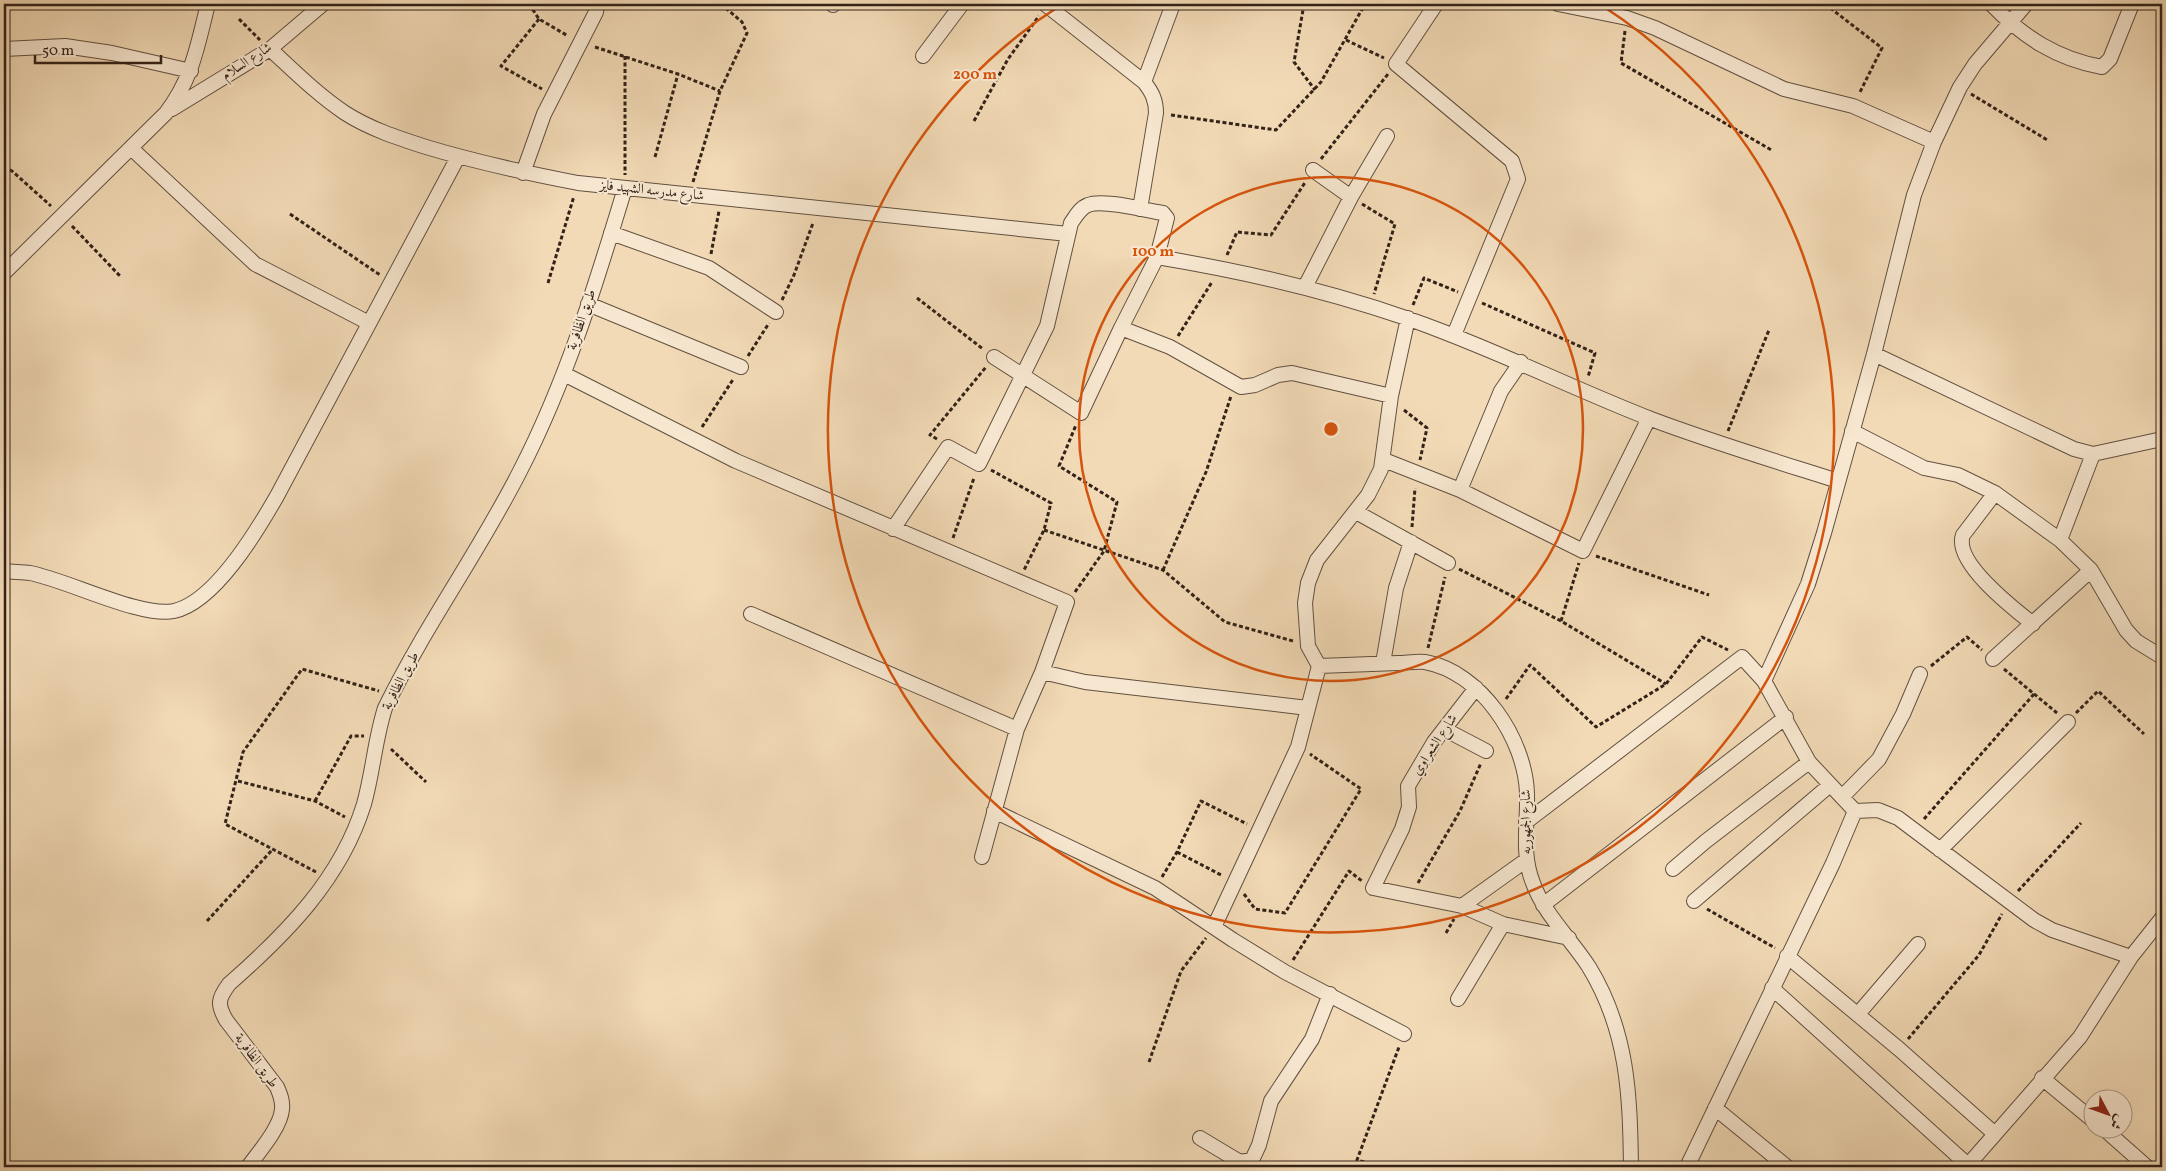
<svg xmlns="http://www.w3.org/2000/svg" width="2166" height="1171" viewBox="0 0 2166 1171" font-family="Vollkorn,Amiri,serif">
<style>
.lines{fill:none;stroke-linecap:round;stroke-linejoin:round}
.minor-casing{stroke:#625040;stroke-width:16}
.path{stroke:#322218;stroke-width:3;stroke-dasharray:4 2.5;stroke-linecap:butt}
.minor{stroke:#f7e7d0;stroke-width:14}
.ring{fill:none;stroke:#d6540d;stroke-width:2.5}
.labels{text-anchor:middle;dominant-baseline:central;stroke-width:4;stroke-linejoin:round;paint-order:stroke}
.street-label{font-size:14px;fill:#322218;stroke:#f7e7d0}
.centre{fill:#d6540d;stroke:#f7e7d0;stroke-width:2.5}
.ring-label{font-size:15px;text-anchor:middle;font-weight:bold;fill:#d6540d;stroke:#f7e7d0;stroke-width:4;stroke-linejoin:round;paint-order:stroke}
</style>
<rect width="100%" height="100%" fill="#f2dab6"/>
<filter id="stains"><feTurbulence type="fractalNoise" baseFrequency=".004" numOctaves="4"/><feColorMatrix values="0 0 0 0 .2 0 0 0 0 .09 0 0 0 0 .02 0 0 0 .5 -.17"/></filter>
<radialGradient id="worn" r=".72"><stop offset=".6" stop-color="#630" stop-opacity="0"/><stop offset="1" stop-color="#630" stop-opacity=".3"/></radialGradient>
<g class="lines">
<g class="minor-casing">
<path id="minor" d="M1045 4 1144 82C1152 92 1156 100 1156 113L1140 209
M1436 4 1396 64 1512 161 1518 179 1454 335
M1558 4 1627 18 1655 28 1784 89 1853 106 1934 142
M1991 4C2023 37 2057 59 2102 67L2110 59 2132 4
M833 5 834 4
M4 49 65 46 112 53 191 71
M270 49C294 71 318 95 345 113 370 129 398 138 426 147 476 162 526 173 578 183L1068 234
M923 56 962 4
M1144 82 1173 4
M172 109 270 49 323 4
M131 148 255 264 369 323
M1313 170 1351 197
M523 173 544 114 596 12 597 4
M611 233 709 268 776 312
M1157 257C1242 271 1325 290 1406 318 1490 347 1569 387 1651 419 1712 442 1775 461 1838 481
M4 273 166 113C193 77 197 47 208 4
M1305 287 1351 197 1387 136
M588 304 741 367
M1874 354 2074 449 2093 454 2162 439
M994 357 1081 413 1121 328 1170 347 1241 387 1255 385 1278 375 1292 373 1391 396
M564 374 736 461 1067 602 1042 672 1017 729 982 857
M1852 431 1924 468 1958 475 1995 493 2060 540 2091 570 2126 630 2136 641 2162 657
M1384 460 1460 490 1583 551 1649 418
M1460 490 1501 391 1521 362
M1995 493 1963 535C1953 562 2014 609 2033 624
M1356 512 1448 563
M893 529 948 447 979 464 1047 326 1071 223C1076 216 1080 208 1088 205 1102 199 1140 209 1157 212L1163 213 1167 218 1157 257 1121 328
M2060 540 2093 454
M4 571C13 572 22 572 30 573 67 580 141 618 174 611 215 602 257 531 277 496L458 157
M751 614 1017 729
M1993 659 2091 570
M1383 663 1396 588 1411 542
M1319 666C1345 665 1372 664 1398 663 1406 663 1416 661 1425 662 1481 672 1525 739 1527 793 1528 824 1521 853 1533 883 1544 914 1571 939 1589 967 1628 1031 1630 1095 1631 1167
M1042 672 1085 682 1308 708
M1764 681 1808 584 1824 533 1874 354 1914 195 1934 142 1960 87 1975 64 2026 4
M1476 688 1434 742 1408 786 1409 807 1402 829 1373 888 1462 906 1503 924 1569 938
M1444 729 1486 751
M1842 797 1879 759 1903 714 1920 674
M994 811 1155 888 1233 940 1285 972 1404 1034
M1526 822 1742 657 1764 681 1809 762 1855 811 1878 810 1898 818 2034 920 2052 930 2131 957
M1940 850 2068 722
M1673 869 1706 841 1809 762
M1694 901 1830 785
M1543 905 1786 717
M1462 906 1525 861
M1214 927 1298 747 1319 666 1308 646 1305 603 1308 583 1317 560 1368 495 1381 469 1391 396 1408 318
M1787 956 1899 1049 1995 1134
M1772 988 1970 1167
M1458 999 1503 924
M1858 1014 1918 944
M2042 1078 2094 1121
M1715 1108 1787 1167
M2103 1128 2147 1167
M1200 1138 1240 1162 1252 1160 1259 1145 1271 1101 1312 1039 1330 994
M1968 1165 2080 1037 2131 957 2162 918
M248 1167C258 1153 281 1127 282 1109 283 1101 280 1094 277 1087L226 1020C217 1004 218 999 229 984 286 934 341 879 364 804 373 772 375 739 385 708 425 626 479 552 520 471 566 382 596 284 625 188
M1687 1167 1833 863 1855 811"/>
</g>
<path class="path" d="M529 4 539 19 568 36
M1304 4 1294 62 1315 90
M1825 4 1882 48 1859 94
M239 19 260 40
M539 19 501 66 542 89
M1625 31 1621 63 1773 151
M1346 40 1384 58
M595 47 678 74 720 91
M625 56V175
M1971 94 2049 141
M1171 115 1276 130 1321 82 1365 4
M974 121 1008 59 1039 16
M655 157 678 74
M1321 159 1388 74
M4 167 12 171 51 206
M693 182 720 91 747 33 742 22 721 4
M1362 204 1395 224 1374 294
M290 214 380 275
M72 226 120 276
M711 254 719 211
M1227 255 1237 232 1271 235 1306 181
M548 283 574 196
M917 298 983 349
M782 300 794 275 813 223
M1482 303 1595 353 1588 377
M1413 305 1424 278 1458 292
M1178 336 1212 282
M748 356 769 323
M1404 410 1427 428 1420 460
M702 427 734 378
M1728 431 1769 330
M937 439 930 435 986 367
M991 470 1051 503 1044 530 1024 570
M1412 527 1415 488
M1044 530 1163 570 1225 622 1293 641
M953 538 974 478
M1596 556 1709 595
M1459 569 1561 621 1666 684
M1163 570 1206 472 1231 396
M1075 592 1104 551 1117 502 1059 466 1076 425
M1561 621 1579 563
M1428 648 1445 577
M1931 666 1967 637 1982 650
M2004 669 2057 713
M1506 699 1530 665 1596 727 1666 684 1702 637 1728 650
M2076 713 2098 691 2144 734
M391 749 426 782
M238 781 315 801 345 817
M315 801 351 736H364
M1924 819 2034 694
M1177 852 1223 876
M316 872 225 824 243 752 302 669 379 691
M1162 877 1177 852 1201 801 1247 824
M1418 883 1460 811 1481 763
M2018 891 2081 823
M1244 894 1255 909 1285 913 1361 789 1310 754
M1707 909 1775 948
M207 921 272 850
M1446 933 1454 919
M1293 960 1349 871 1362 881
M1908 1039 1979 955 2002 914
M1149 1062 1181 971 1206 938
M1383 1167 1357 1160 1399 1047"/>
<use href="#minor" class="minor"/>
</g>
<g class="ring">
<circle cx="1331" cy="429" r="252"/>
<path d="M1601 5A503 503 0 1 1 1061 5"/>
</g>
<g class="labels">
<g class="street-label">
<text transform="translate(247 62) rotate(-33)">شارع السلام</text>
<text transform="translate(652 191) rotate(6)">شارع مدرسه الشهيد فايز</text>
<text transform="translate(582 320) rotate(-71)">طريق الظافرية</text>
<text transform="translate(401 681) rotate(-62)">طريق الظافرية</text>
<text transform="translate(1435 745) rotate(-56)">شارع الشعراوي</text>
<text transform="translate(1526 822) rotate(-90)">شارع الجمهوريه</text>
<text transform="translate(256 1061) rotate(54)">طريق الظافرية</text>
</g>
</g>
<circle cx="1331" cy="429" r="8" class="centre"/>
<g class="ring-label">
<text x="975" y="79">200 m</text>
<text x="1153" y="256">100 m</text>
</g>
<rect width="2166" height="1171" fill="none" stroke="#f2dab6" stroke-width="20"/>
<rect x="5" y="5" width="2156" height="1161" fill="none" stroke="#322218" stroke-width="2.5"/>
<rect x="10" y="10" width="2146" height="1151" fill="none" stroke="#322218"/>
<g transform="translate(2108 1114) rotate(131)"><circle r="24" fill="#f7e7d0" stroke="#a89886"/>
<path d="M0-4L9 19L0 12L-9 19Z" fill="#8f2418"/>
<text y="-8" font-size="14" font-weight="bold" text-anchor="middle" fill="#322218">ش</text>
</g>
<path d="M35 55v8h126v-8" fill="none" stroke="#322218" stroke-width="2.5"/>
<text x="42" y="55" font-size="15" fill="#322218" stroke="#f7e7d0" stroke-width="4" paint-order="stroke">50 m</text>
<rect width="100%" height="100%" filter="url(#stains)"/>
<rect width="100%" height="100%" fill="url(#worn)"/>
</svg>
